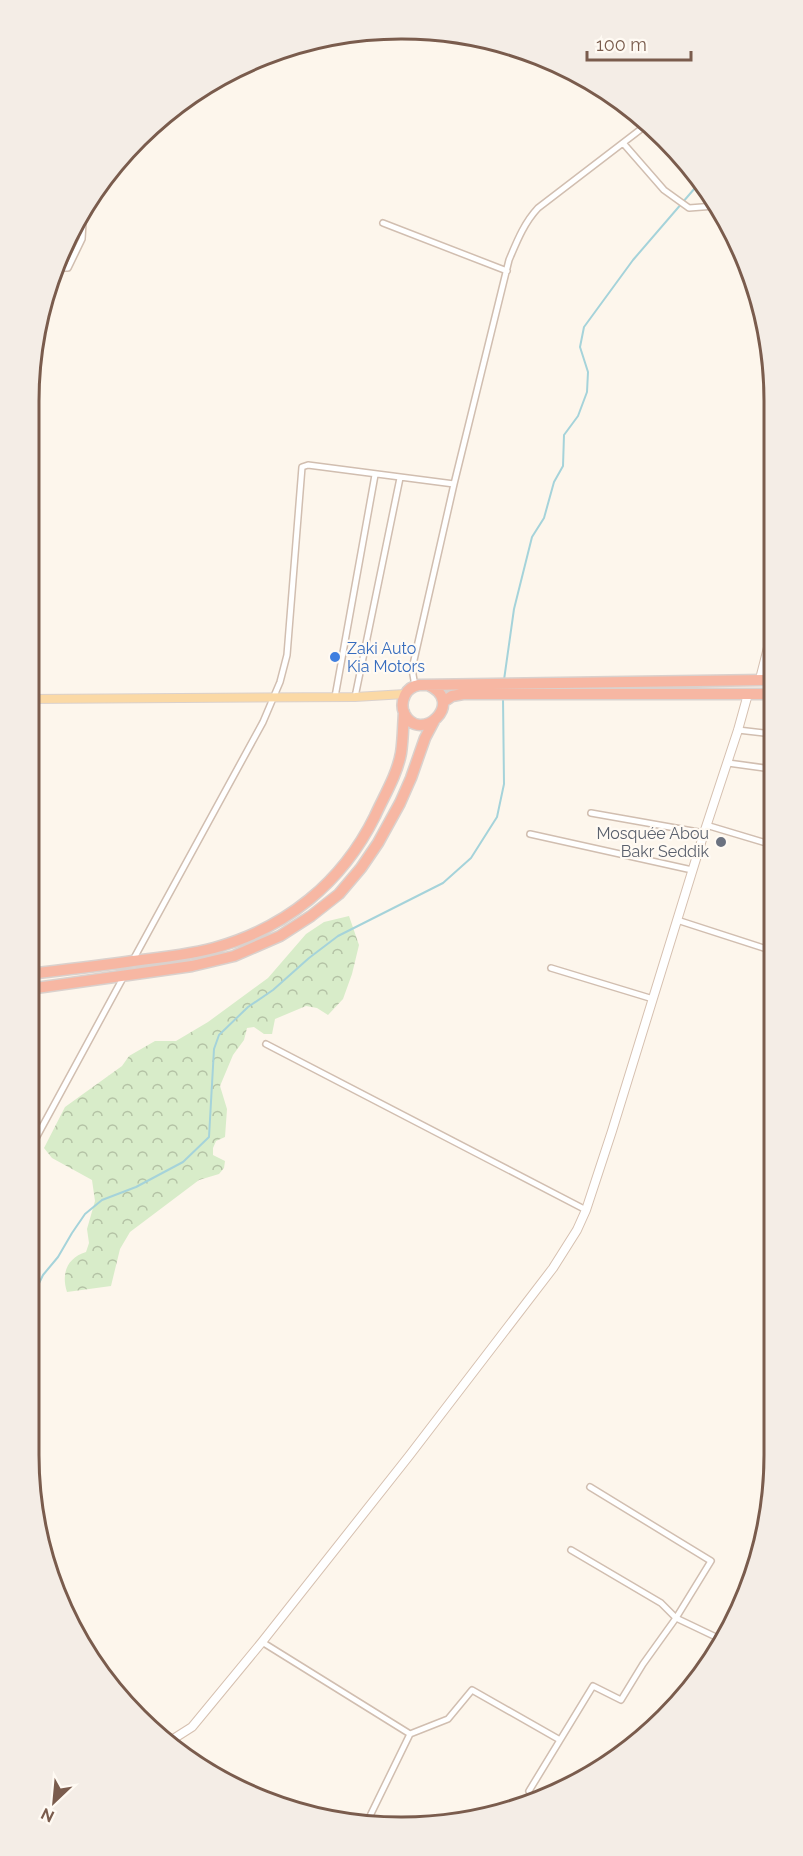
<svg xmlns="http://www.w3.org/2000/svg" width="803" height="1856" viewBox="0 0 803 1856" font-family="Raleway,sans-serif">
<style>
.forest{fill:url(#forest-crowns)}
.lines{fill:none;stroke-linecap:round;stroke-linejoin:round}
.stream{stroke:#a5d3da;stroke-width:2}
.street-casing{stroke:#d1beb0;stroke-width:8}
.secondary-casing{stroke:#d6c0b0;stroke-width:10}
.primary-casing{stroke:#dad1cd;stroke-width:10}
.highway-casing{stroke:#dad1cd;stroke-width:13}
.street{stroke:#fff;stroke-width:5}
.secondary{stroke:#fff;stroke-width:8}
.primary{stroke:#fbd9a5;stroke-width:8}
.highway{stroke:#f7b7a3;stroke-width:10}
.shop-dot{fill:#3f7fe0;stroke:#fffaf3;stroke-width:2}
.worship-dot{fill:#6b7280;stroke:#fffaf3;stroke-width:2}
.labels{text-anchor:middle;dominant-baseline:central;stroke-width:4.5;stroke-linejoin:round;paint-order:stroke}
.shop-label{font-size:16px;fill:#366cbe;stroke:#fffaf3;text-anchor:start}
.worship-label{font-size:16px;fill:#5b616d;stroke:#fffaf3;text-anchor:end}
.rim{fill:none;stroke:#7a5c4d;stroke-width:3}
</style>
<defs>
<pattern id="forest-crowns" width="20" height="18" patternUnits="userSpaceOnUse" patternTransform="scale(1.5)"><rect width="20" height="18" fill="#d8ecc9"/><path d="M2 6a3 3 0 1 1 6 0M12 15a3 3 0 1 1 6 0" fill="none" stroke="#b4c2a5"/></pattern>
</defs>
<rect width="100%" height="100%" fill="#fdf6ec"/>
<path class="forest" d="M349 916 359 945 352 974 343 999 328 1015 317 1008 306 1006 275 1019 272 1034H264L254 1027 247 1028 244 1040 233 1055 220 1086 227 1109 225 1137 216 1141 213 1148V1155L225 1161 224 1168 219 1174 199 1180 130 1232 120 1249 111 1286 67 1292C61 1273 67 1258 86 1252L89 1243 87 1229 95 1201 92 1180 52 1158 44 1148 65 1107 122 1066 129 1056 155 1041H176L208 1022 268 978 306 934 324 922Z"/>
<g class="lines">
<path class="stream" d="M504 680 514 609 532 537 544 518 554 482 563 466 564 435 578 416 587 392 588 372 580 347 584 327 633 260 701 181
M29 1304 43 1275 58 1257 72 1233 85 1214 102 1200 136 1187 183 1162 209 1137 214 1049 219 1035 248 1007 273 990 309 958 338 936 443 883 471 858 497 817 504 784 503 698"/>
<g class="street-casing">
<path id="street" d="M623 143 664 190 689 208 715 206
M383 223 507 271
M56 268H68L82 239 83 222
M415 686 412 669 454 484 509 260C517 241 524 223 538 208L645 126
M335 697 375 475
M355 697 400 478
M738 730 772 734
M728 763 772 769
M591 813 704 833
M706 825 773 845
M530 834 692 870
M677 920 773 951
M133 960 263 722 280 682 287 655 302 467 308 465 454 484
M551 968 653 999
M266 1044 586 1210
M29 1151 124 976
M571 1550 661 1603 676 1618 718 1638
M262 1642 410 1734 448 1719 472 1690 560 1740
M529 1791 593 1686 621 1700 643 1664 676 1618 711 1561 590 1487
M368 1820 410 1734"/>
</g>
<g class="secondary-casing">
<path id="secondary" d="M760 679 772 632
M170 1741 192 1727 262 1642 409 1456 553 1268 577 1230 586 1210 612 1131 704 833 738 730 748 694"/>
</g>
<g class="primary-casing">
<path id="primary" d="M29 699 355 697 405 694"/>
</g>
<g class="highway-casing">
<path id="highway" d="M428 685C467 702 420 746 404 713 402 708 402 701 405 695 408 689 413 686 419 685L772 680
M443 702 452 696 463 694H772
M29 974C63 970 98 966 133 961 160 958 187 955 214 948 286 928 342 883 375 816 384 796 397 775 401 753 403 740 403 726 404 712
M29 989 192 966 234 956 280 936 311 916 339 894 361 868 378 843 400 803 411 778 425 738 434 721"/>
</g>
<use href="#street" class="street"/>
<use href="#secondary" class="secondary"/>
<use href="#primary" class="primary"/>
<use href="#highway" class="highway"/>
</g>
<circle class="shop-dot" cx="335" cy="657" r="6"/>
<circle class="worship-dot" cx="721" cy="842" r="6"/>
<g class="labels">
<g class="shop-label">
<text x="347" y="648">Zaki Auto<tspan x="347" dy="18">Kia Motors</tspan></text>
</g>
<g class="worship-label">
<text x="709" y="833">Mosquée Abou<tspan x="709" dy="18">Bakr Seddik</tspan></text>
</g>
</g>
<path d="M0 0H803V1856H0ZM401 39H402A362 362 0 0 1 764 401V1455A362 362 0 0 1 402 1817H401A362 362 0 0 1 39 1455V401A362 362 0 0 1 401 39Z" fill="#f4ede6" fill-rule="evenodd"/>
<path class="rim" d="M401 39H402A362 362 0 0 1 764 401V1455A362 362 0 0 1 402 1817H401A362 362 0 0 1 39 1455V401A362 362 0 0 1 401 39Z"/>
<g transform="translate(54 1802) rotate(206)" stroke="#fffaf3" stroke-width="4.5" paint-order="stroke">
<path d="M0-4.5L10 22L0 15L-10 22Z" fill="#7a5c4d"/>
<text y="-9" font-size="16" font-weight="bold" text-anchor="middle" fill="#7a5c4d">N</text>
</g>
<path d="M587 51v9h104v-9" fill="none" stroke="#7a5c4d" stroke-width="3"/>
<text x="596" y="51" font-size="18" fill="#7a5c4d" stroke="#fffaf3" stroke-width="4.5" paint-order="stroke">100 m</text>
</svg>
